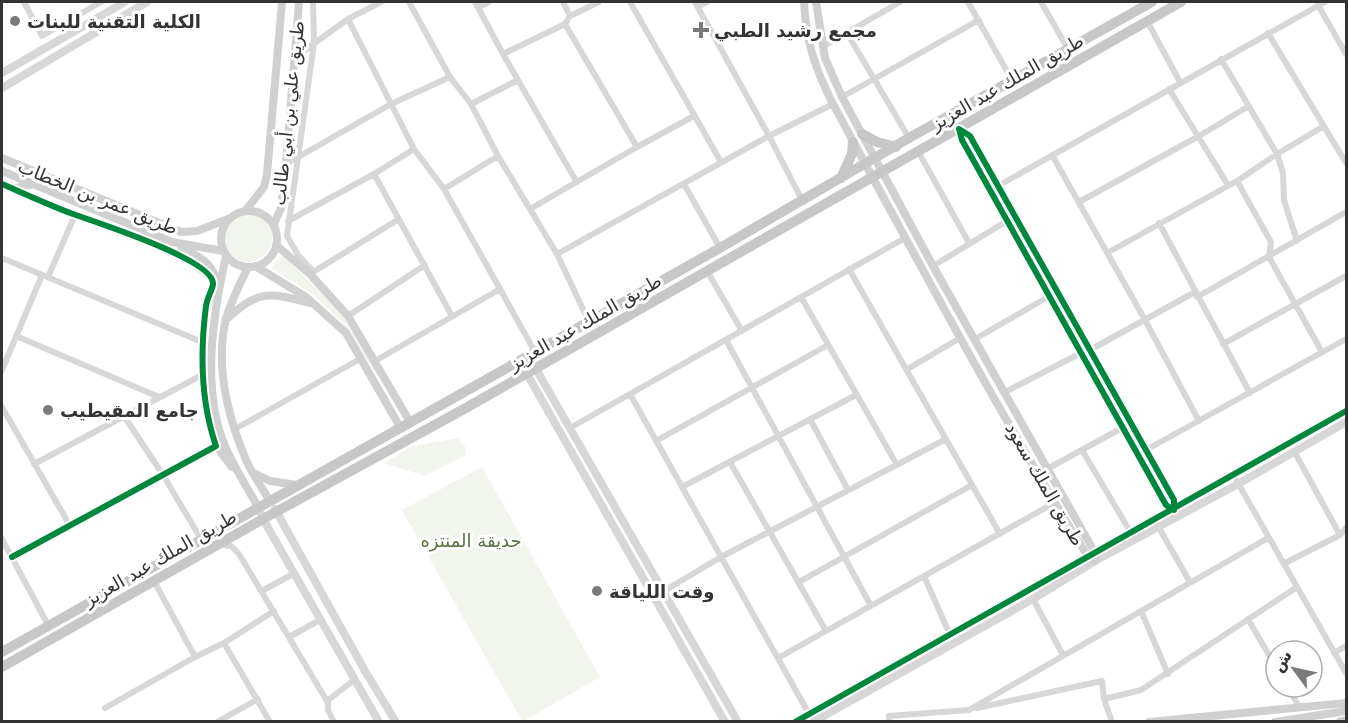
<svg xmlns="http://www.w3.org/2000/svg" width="1348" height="723" viewBox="0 0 1348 723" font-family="'DejaVu Sans',Vazirmatn,sans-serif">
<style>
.green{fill:#f1f5ed}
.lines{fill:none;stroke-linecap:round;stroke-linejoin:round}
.minor{stroke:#d7d7d7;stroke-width:6}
.tertiary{stroke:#d7d7d7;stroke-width:8}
.secondary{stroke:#d0d0d0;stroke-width:8}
.primary{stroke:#cacaca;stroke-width:9}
.trunk{stroke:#c7c7c7;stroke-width:10}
.cycleway-casing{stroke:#fff;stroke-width:10}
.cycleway{stroke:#00873e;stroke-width:6}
.poi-dot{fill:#7a7a7a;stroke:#fff;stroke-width:2}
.labels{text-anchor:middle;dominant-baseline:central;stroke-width:6;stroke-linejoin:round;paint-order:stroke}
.poi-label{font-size:18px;font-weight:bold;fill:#333;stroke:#fff;text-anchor:start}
.street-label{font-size:18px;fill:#333;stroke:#fff}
.park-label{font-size:18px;fill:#56703f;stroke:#fff}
</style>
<rect width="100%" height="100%" fill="#fff"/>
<path class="green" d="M224 238a24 24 0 1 1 48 0a24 24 0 1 1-48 0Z
M283 255 339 310 377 372 375 373 342 322 315 296 273 269 272 267Z
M458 438 466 448V455L425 476 384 463 413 446Z
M482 467 600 677 524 721H522L402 510Z"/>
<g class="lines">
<path class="minor" d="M24 2 42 36 101 2
M313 2 314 43 287 236 298 255 314 272
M409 2 450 77 471 104 498 156 557 254 589 322
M475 2 503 54 576 181
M563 2 570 16
M630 2 721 162
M695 2 769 136 802 200
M968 2 1012 80
M1041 2 1068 49
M1318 5 1346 54
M479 7 489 2
M698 7 707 2
M348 19 414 149 444 189 500 289 375 361
M1147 21 1180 82
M565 24 637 147
M847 33 909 138
M1268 33 1346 163
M824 46 900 2
M503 54 565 24 570 16 599 2
M294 58 348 19 381 2
M1221 59 1277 154 1283 173 1284 200 1297 241
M1169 89 1228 185
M842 97 979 20
M471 104 518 80
M959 129 970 136 1174 500V510L1166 505 962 140Z
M918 151 969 243
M1052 155 1145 320 1199 421
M286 164 391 104 450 77
M374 174 452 316
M1237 181 1271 242 1269 257 1322 352
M684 184 720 248
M996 187 1325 2
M444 189 498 156
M1079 202 1199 136 1249 106
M530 209 637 147 694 116
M288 221 374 174 414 149
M1159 223 1250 393
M1107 253 1237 181 1277 154 1324 126
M557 254 769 136 833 104
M2 258 202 342
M933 266 1007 221
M849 269 1000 534
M707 271 742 331
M310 274 399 219
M48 277 75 215
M500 289 535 352
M801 297 897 465
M1197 297 1346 212
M348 316 425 265
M16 336 159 397
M975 339 1048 297
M726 340 871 606
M1223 344 1346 276
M1090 350 1195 292
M2 370 42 275
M906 370 960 338
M1005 392 1081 353
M630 394 809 714
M2 407 70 526
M124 416 163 475 201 539
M810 419 848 490
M570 428 905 238
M235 429 360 359
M656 441 828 345
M1082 450 1131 533
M1294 451 1340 535
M1137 455 1346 339
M730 462 826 631
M34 464 202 375
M1047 469 1122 428
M1234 476 1346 673
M682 487 856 395
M1159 528 1190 582
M2 539 48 625
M221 545 231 546 239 554 327 701 354 680
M12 557 216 446
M1285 563 1340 535 1346 528
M924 576 950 635
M154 581 195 657 224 643 270 722
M799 582 972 485
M262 591 293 574
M664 591 721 557 946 439
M1033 599 1063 655
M1141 611 1168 674
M1248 619 1276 667
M289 637 320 620
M224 643 274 611
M1334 653 1346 646
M778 658 1054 503
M1288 687 1299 707
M328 700V710L334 722
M105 708 195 657
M977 708 1102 681 1104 699
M217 722 258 699
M889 722V716L969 710 1268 538
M1112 722 1104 699 1141 690 1297 587"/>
<path class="tertiary" d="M2 73 125 2
M2 88 147 2
M2 184 75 215 145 240 193 263 212 278C214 289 206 305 205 318 200 362 201 404 216 446
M536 369 738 722
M527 374 725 722
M258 507 263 519 379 722
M275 509 365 671 396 722
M795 722 1346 411
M813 722 1033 599 1095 561 1238 484 1346 422"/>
<path class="secondary" d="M804 2C806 41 815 69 833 104 915 256 997 410 1088 557L1095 561
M816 2 825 58 842 97 933 266 1095 553V561
M2 158 181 232 197 231 228 219
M2 171 172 242 223 251
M13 189 33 184
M246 210 264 187 267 174 282 2
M221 239a28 28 0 1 1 56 0a28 28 0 1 1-56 0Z
M274 224 281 208 286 164 299 2
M276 245 310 274 348 316 410 422
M181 247C199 256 217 265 217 288
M226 256C213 314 201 390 225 446 234 467 247 487 258 507
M255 266 306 297 346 333 400 427
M248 267C240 284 231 301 226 319 215 365 228 417 246 460 252 474 262 487 269 500
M229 317C259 289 271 293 310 303
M209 425 213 408
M216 446 232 467
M254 473 270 481 297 485
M1149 722 1346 703
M1275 722 1346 711"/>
<path class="primary" d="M1340 722 1346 721"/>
<path class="trunk" d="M862 134 877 142 896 147
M841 178 852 154 853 142
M2 652 720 248 909 138 1152 2
M2 667 263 519 464 409 1181 2"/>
<g class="cycleway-casing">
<path id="cycleway" d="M959 129 970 136 1174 500V510L1166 505 962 140Z
M2 184C25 194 49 205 73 214 95 222 215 260 213 284 212 291 207 298 206 306 200 353 200 400 216 446L12 557
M795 722 1346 411"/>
</g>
<use href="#cycleway" class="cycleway"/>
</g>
<g class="poi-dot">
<circle cx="15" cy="21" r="6"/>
<path d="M698 21h6v6h6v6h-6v6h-6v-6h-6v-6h6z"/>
<circle cx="48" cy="410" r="6"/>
<circle cx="597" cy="591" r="6"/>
</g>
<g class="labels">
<g class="poi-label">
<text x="27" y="21">الكلية التقنية للبنات</text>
<text x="714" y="30">مجمع رشيد الطبي</text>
<text x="60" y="410">جامع المقيطيب</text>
<text x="609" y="591">وقت اللياقة</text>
</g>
<g class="street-label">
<text transform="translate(1007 82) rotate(-30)">طريق الملك عبد العزيز</text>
<text transform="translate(288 113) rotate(-84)">طريق علي بن أبي طالب</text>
<text transform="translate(98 197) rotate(22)">طريق عمر بن الخطاب</text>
<text transform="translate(585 322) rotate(-30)">طريق الملك عبد العزيز</text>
<text transform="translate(1045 484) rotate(60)">طريق الملك سعود</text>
<text transform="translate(160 558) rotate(-30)">طريق الملك عبد العزيز</text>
</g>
<g class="park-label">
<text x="471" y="540">حديقة المنتزه</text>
</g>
</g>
<rect width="1348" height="723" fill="none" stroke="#333333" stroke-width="6"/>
<g transform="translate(1294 669) rotate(303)"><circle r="28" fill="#ffffff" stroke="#adadad" stroke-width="1.5"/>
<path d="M0-4.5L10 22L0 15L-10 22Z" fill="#7a7a7a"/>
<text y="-9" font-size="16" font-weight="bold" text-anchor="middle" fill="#333333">ش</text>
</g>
</svg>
